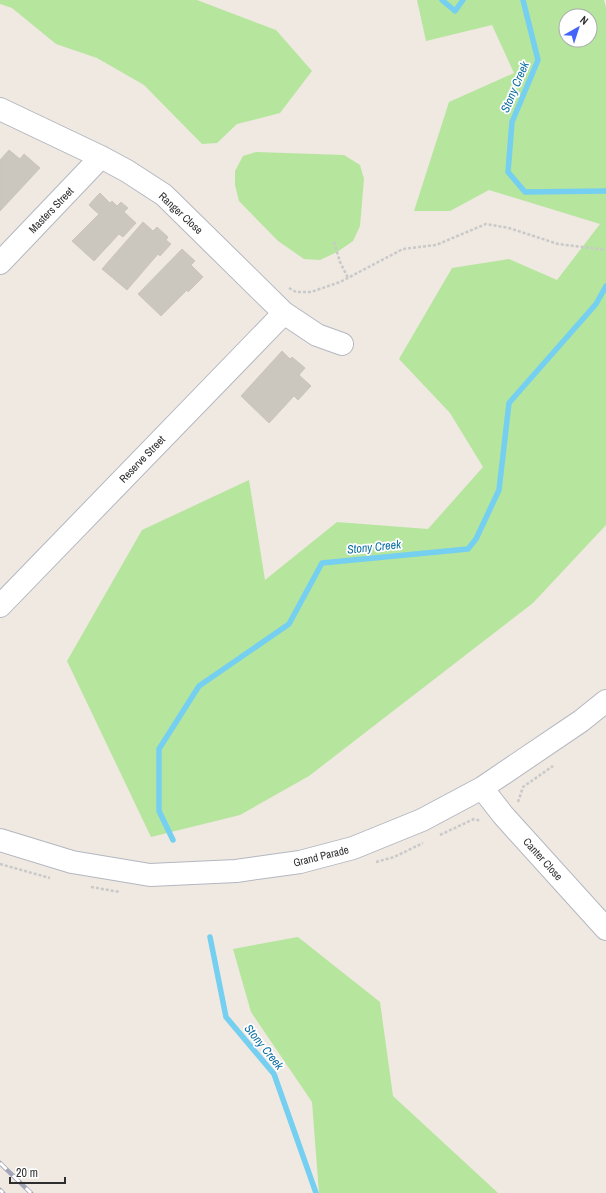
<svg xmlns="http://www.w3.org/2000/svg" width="606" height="1193" viewBox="0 0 606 1193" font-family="'Archivo Narrow',sans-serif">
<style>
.green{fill:#b6e59e;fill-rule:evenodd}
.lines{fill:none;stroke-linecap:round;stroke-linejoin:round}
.stream{stroke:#75cff0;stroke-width:5.5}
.building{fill:#cbc7bf;stroke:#cbc5ba}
.street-casing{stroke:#b4b7c1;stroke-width:24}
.path{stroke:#c9c9c9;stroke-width:2.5;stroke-dasharray:3 2;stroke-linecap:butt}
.street{stroke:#fff;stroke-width:22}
.rail-casing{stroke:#a3a6b8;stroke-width:4.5}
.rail{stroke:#fff;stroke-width:3;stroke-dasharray:9;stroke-linecap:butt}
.labels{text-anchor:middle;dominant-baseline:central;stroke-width:3.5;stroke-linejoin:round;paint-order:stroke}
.street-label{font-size:11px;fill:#2e2e2e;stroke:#fff}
.water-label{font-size:12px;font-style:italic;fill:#0d6fa3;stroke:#fff}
</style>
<rect width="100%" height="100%" fill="#efe9e1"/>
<path class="green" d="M0 0H197L276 30 312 71 280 113 237 124 217 143 202 144 144 85 97 58 56 44 12 8 0 4Z
M417 0H604L606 7V525L533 603 309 776 240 815 151 837 67 661 142 530 249 480 265 580 337 522 428 529 483 467 450 413 399 359 452 268 509 259 557 280 600 224 489 190 450 211H414L449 102 514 73 492 25 426 41ZM566 16H590V40H566Z
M256 152 344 155 360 165 364 179 360 226 353 241 337 252 320 260 304 259 278 241 239 201 235 185V171L243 156Z
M298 937 380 1002 393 1096 498 1193H319L312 1102 251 1012 233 949Z"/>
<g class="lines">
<path class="stream" d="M442 0 455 11 463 0
M523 0 538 60 512 122 508 172 525 192 606 191
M173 840 159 811V749L199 686 289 624 322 563 468 549 476 539 499 490 509 403 596 304 606 286
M210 937 226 1017 274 1074 316 1193"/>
</g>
<path class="building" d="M9 150 20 159 24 154 40 168 0 211V160Z
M100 193 110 203 112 201 117 206 121 202 128 208 124 212 136 223 123 237 119 234 94 261 72 241 99 214 89 205Z
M100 193 110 203 99 214 89 205Z
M143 222 153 231 157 227 168 237 166 240 171 244 160 256 158 254 127 290 102 269Z
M182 249 195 261 191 265 203 277 188 292 187 290 161 316 138 294Z
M282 351 290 359 292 357 305 368 299 375 311 386 298 400 294 396 269 423 241 396Z"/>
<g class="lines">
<g class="street-casing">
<path id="street" d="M0 109 101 157 127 171 164 195 284 313 317 335 342 344
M0 263 101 157
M0 606 284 313
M482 788 503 815 606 929
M0 840 72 862 150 875 236 871 300 862 353 848 422 820 482 788 581 721 606 701"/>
</g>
<path class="path" d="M334 242 340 262 348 278
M289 288 296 292H311L340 282 403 249 436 245 486 224 509 228 558 244 606 250
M518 802 523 787 553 766
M440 835 474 819 481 821
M376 862 394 857 423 843
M0 864 50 878
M91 887 120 892"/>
<use href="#street" class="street"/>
<g class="rail-casing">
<path id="rail" d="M0 1163 31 1193
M0 1190 3 1193"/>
</g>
<use href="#rail" class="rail"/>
</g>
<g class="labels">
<g class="street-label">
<text transform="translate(51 210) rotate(-46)">Masters Street</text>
<text transform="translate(181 213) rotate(43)">Ranger Close</text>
<text transform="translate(142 459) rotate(-46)">Reserve Street</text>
<text transform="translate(321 856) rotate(-14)">Grand Parade</text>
<text transform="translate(543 859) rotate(48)">Canter Close</text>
</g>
<g class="water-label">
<text transform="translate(515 87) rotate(-67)">Stony Creek</text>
<text transform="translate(374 547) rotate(-6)">Stony Creek</text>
<text transform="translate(264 1047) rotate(51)">Stony Creek</text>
</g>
</g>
<g transform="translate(578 28) rotate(39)"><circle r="19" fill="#ffffff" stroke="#ababab"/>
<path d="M0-3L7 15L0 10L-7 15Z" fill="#4264fb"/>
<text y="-6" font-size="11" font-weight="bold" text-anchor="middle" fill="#2e2e2e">N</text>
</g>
<path d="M10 1177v6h55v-6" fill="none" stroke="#2e2e2e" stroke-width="2"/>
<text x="16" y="1177" font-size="12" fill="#2e2e2e" stroke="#ffffff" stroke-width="3" paint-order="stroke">20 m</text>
</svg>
